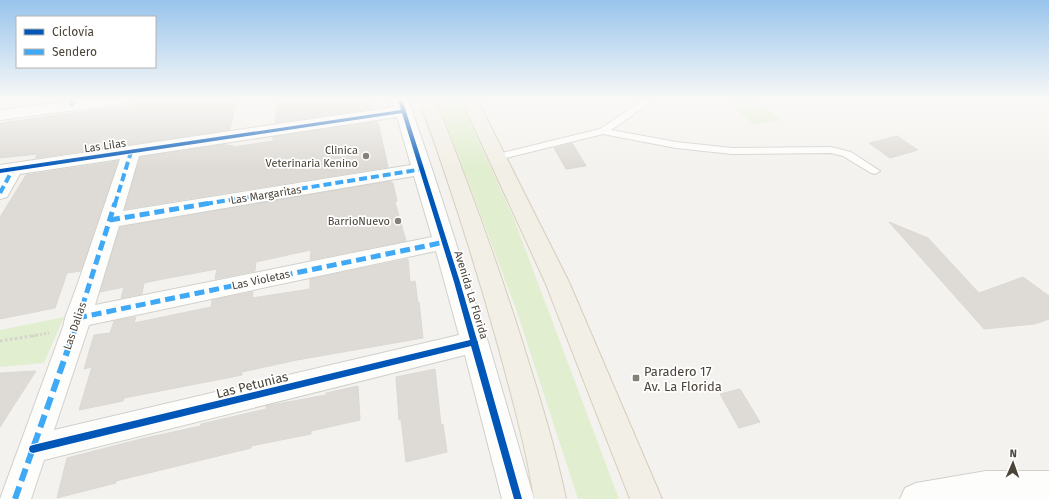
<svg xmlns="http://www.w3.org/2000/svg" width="1049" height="499" viewBox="0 0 1049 499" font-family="'Fira Sans',sans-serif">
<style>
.green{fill:#e1eecf}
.building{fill:#dedbd6;stroke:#dcd9d4}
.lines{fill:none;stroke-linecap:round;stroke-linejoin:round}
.lane-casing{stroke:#d2d0cb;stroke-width:2}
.street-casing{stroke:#d2d0cb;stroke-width:2}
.primary-casing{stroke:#d6cebb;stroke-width:2}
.path-far1{stroke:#d3d2cc;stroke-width:2.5;stroke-dasharray:2 2;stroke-linecap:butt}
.path{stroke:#d3d2cc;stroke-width:3;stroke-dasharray:2.5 2.5;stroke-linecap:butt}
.lane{fill:#fdfdfc;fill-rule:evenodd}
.street{fill:#fdfdfc;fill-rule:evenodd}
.primary{fill:#f2efe6;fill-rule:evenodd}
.quiet-far2{stroke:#3fa9f5;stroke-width:4;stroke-dasharray:8 4;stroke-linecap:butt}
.quiet-far1{stroke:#3fa9f5;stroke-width:5;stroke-dasharray:10 5;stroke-linecap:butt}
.quiet{stroke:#3fa9f5;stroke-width:6;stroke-dasharray:13 6;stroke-linecap:butt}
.cycleway-casing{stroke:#fff;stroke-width:2}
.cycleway{fill:#0057b8;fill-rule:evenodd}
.poi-dot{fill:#868178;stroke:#fff;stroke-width:1.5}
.labels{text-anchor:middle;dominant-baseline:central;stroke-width:3.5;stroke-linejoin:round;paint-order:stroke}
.street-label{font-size:11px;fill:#4b4439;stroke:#fff}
.poi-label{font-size:11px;fill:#4b4439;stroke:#fff;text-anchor:end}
.near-poi-label{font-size:13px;fill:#4b4439;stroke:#fff;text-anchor:start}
.near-street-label{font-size:13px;fill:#4b4439;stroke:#fff}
</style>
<rect width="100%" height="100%" fill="#f4f2ee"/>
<path class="green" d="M437 99H459L514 219 619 499H578L517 312Z
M724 99H754L780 120 754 125Z
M64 317 44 363 0 367V330Z"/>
<path class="building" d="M176 99H237L230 130 35 158 38 154 0 158V123Z
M277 99H368L371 109 275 123Z
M374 122 378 123 388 167 125 209 140 157 227 144V146L233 145V147L273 141V137Z
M897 136 918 150 890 158 869 143Z
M572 143 586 166 566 169 554 148Z
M118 161 81 271 67 273 55 308 0 319V217L26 175Z
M391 181V183H393L397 201 395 202 406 241 310 260 311 250 256 262 255 271 215 279 217 269 163 279 144 283 142 294 121 298 124 287 100 292 120 227Z
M889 222 928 238 979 293 1023 277 1049 296V319L1035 324 984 329Z
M408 259 410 282 415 281 418 303 419 302 423 338 297 360 242 372V375L124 398 123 401 79 410 92 367 84 369 94 335 110 333 114 321 136 317 134 323 211 307 212 300 253 292 252 298 310 289V279Z
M435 369 441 425 443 424 447 452 406 462 401 419 399 420 396 377Z
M36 371 0 427V373Z
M358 386 360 420 311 431V434L251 446V448L116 481V483L57 498 67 458 141 439 201 426V424L266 409V406L326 395V393Z
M740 389 760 422 739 428 720 394Z"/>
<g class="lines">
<g class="lane-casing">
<path id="lane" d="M645 99H656L611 130 676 142 732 148 831 147 851 152 880 171 875 174 871 173 843 156 831 153 732 154 676 148 603 134 498 160 493 157 494 155 600 129Z"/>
</g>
<g class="street-casing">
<path id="street" d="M86 99H130L128 102 122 104 0 120V110Z
M392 99H408L432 169 488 342 534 499H502L465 355 44 460 31 499H0L63 327 65 318 78 283 120 159 20 174 7 197 0 199V165L394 107ZM397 117 411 165 123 211 139 156ZM414 176 432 237 95 305 119 226ZM436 251 459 335 54 430 89 325Z
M986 471H1049V499H900L905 488 916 483Z"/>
</g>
<g class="primary-casing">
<path id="primary" d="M419 99H435C467 180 497 261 523 344 539 395 555 446 566 499H534C526 446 511 394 497 342 474 260 448 179 419 99Z
M461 99H477L569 282 662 499H630L545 282Z"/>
</g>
<path class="path-far1" d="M32 336 49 333"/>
<path class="path" d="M0 341 38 335"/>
<use href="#lane" class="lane"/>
<use href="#street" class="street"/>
<use href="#primary" class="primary"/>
<path class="quiet-far2" d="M71 106 75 99
M0 193 13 169
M115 204 131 152
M205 204 423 169"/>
<path class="quiet-far1" d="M110 220 211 203
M77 318 445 242
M73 336 115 203"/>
<path class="quiet" d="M15 499 73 335"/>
<g class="cycleway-casing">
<path id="cycleway" d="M398 99H402L460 282 477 340 478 342V343L522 499H514L471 346 33 453 30 452 29 449 30 446 33 445 470 340 454 282 402 113 0 173V169L401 110Z"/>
</g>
<use href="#cycleway" class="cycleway"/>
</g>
<linearGradient id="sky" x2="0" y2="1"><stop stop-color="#98c4ec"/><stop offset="0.59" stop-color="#faf9f7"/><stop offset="1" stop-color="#faf9f7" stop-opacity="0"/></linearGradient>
<rect width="1049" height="169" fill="url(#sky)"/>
<g class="poi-dot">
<circle cx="366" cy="156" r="4"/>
<circle cx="398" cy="221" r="4"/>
<rect x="632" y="374" width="8" height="8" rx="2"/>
</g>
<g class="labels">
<g class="street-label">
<text transform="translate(105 146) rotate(-8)">Las Lilas</text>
<text transform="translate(266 195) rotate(-9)">Las Margaritas</text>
<text transform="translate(261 280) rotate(-12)">Las Violetas</text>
<text transform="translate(471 295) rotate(73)">Avenida La Florida</text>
<text transform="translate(75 326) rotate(-71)">Las Dalias</text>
</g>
<g class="poi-label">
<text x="358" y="150">Clinica<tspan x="358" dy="13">Veterinaria Kenino</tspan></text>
<text x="390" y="221">BarrioNuevo</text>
</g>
<g class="near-poi-label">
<text x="644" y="371">Paradero 17<tspan x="644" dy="15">Av. La Florida</tspan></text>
</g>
<g class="near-street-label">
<text transform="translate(252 385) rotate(-14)">Las Petunias</text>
</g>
</g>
<rect x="16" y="16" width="140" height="52" fill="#ffffff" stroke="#b7b4b0"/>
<rect x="24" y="29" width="20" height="6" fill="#0057b8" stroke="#b7b4b0"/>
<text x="52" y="36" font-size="12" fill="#4b4439">Ciclovía</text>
<rect x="24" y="49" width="20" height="6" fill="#3fa9f5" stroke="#b7b4b0"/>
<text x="52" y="56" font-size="12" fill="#4b4439">Sendero</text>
<g transform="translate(1013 463) rotate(2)" stroke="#ffffff" stroke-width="3" paint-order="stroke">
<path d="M0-3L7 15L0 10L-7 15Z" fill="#4b4439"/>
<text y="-6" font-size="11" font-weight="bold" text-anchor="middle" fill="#4b4439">N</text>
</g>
</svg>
